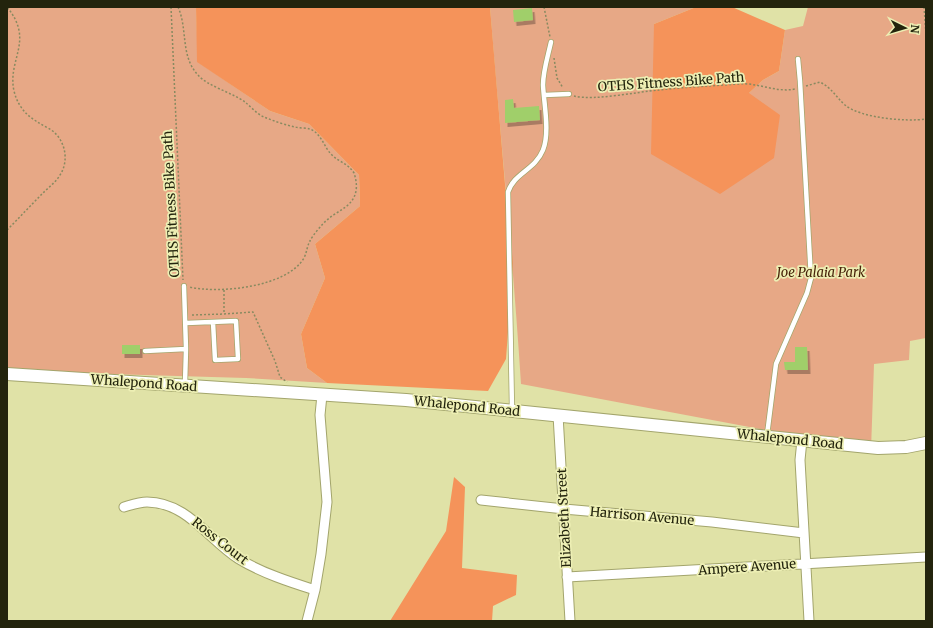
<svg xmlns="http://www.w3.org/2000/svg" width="933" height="628" viewBox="0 0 933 628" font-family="Merriweather,serif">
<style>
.green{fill:#e7a886}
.forest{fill:#f5935a}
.building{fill:#a0cf6b;filter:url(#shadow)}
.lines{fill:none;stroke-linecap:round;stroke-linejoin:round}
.service-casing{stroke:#a3a56c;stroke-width:6}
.minor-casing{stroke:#a3a56c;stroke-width:11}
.tertiary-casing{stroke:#a3a56c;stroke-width:14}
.path{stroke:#888a60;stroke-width:1.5;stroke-dasharray:2 2;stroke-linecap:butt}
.service{stroke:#fff;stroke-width:4.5}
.minor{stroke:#fff;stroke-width:9}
.tertiary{stroke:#fff;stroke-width:12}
.labels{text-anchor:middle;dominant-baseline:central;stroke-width:3.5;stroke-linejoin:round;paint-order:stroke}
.street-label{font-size:13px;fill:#23240d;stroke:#edefb4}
.park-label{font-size:13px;font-style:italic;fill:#48220a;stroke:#edefb4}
</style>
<defs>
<filter id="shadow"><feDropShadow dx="2.5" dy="4" stdDeviation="0" flood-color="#0004"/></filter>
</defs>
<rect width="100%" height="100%" fill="#e0e2a7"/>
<path class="green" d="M7 7H196L198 62 270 111 309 124 359 175 360 206 315 244 325 278 301 334 307 368 327 383 246 378 7 371Z
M490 7H696L654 24 749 93 763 80 779 71 785 30 803 26 808 7H926V338L910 341 909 360 874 364 871 450 521 384C513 258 500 133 490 7Z"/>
<path class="forest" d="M196 7H490L505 184 513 263 506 359 488 391 327 383 307 368 301 334 325 278 315 244 360 206 359 175 309 124 270 111 197 62Z
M696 7H732L785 30 779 71 763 80 749 93 780 115 774 158 720 194 651 154 654 24Z
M454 477 465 487 462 568 517 575 516 595 493 606 492 621H390L446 531Z"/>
<path class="building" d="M532 8 533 20 514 22 513 10Z
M513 99 514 108 539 106 540 120 505 123V100Z
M122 345H140V354H122Z
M795 347H807L808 370H785L784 362H795Z"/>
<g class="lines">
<g class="service-casing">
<path id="service" d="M544 95 569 94
M184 286 186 349 185 384
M186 323 236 321 238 359 215 360 213 322
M145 351 186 349
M512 410 508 192C514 173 535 170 543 150 550 132 544 105 543 85 543 71 548 56 551 42
M767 435 776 364 807 293 811 278 800 81 798 59"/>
</g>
<g class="minor-casing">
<path id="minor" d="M558 415 570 621
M802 440 800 460 809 621
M481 500 564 509 712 522 804 533
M124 507C131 505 139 502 147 502 187 502 209 540 239 559 262 573 290 582 315 590
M567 577 926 557
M307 621 315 590 321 554 327 502 320 415 322 395"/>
</g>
<g class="tertiary-casing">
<path id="tertiary" d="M7 374 406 400 878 448 906 447 926 443"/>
</g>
<path class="path" d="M171 7 183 280
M178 7C188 29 180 56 198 75 207 86 233 93 245 102 251 107 257 114 264 117 274 121 285 125 295 127 300 128 306 128 310 129 321 133 324 147 331 154 338 162 348 163 354 173 356 179 357 185 356 191 353 207 338 210 327 220 323 223 312 236 310 241 307 246 307 252 304 258 287 287 220 294 189 287
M544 7 550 37
M924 7 926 34
M554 58 557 78 563 88
M806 86 820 82C833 89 835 96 845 105 860 118 907 122 926 119
M574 96C595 101 636 92 659 90 685 87 711 86 738 84 757 82 776 93 795 89
M7 230C19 218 31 205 43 193 49 187 56 182 60 175 70 160 65 137 48 128 31 119 19 111 14 91 7 59 35 41 7 7
M224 290V314L253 312 275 361 280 377 287 382
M192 315 224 314"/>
<use href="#service" class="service"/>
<use href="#minor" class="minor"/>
<use href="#tertiary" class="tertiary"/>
</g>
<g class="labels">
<g class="street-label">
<text transform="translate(671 82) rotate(-4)">OTHS Fitness Bike Path</text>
<text transform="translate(171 204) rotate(-93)">OTHS Fitness Bike Path</text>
<text transform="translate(144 383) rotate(4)">Whalepond Road</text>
<text transform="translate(467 406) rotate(6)">Whalepond Road</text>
<text transform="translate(790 439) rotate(6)">Whalepond Road</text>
<text transform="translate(642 516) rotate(5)">Harrison Avenue</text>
<text transform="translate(564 518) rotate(-93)">Elizabeth Street</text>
<text transform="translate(220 541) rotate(38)">Ross Court</text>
<text transform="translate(747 567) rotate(-4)">Ampere Avenue</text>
</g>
<g class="park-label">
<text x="821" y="272">Joe Palaia Park</text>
</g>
</g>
<rect width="933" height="628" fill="none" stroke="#23240d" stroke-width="16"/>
<g transform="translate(905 28) rotate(95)" stroke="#edefb4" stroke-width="3" paint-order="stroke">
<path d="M0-3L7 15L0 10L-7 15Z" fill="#23240d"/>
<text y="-6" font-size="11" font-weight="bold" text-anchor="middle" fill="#23240d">N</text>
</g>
</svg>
